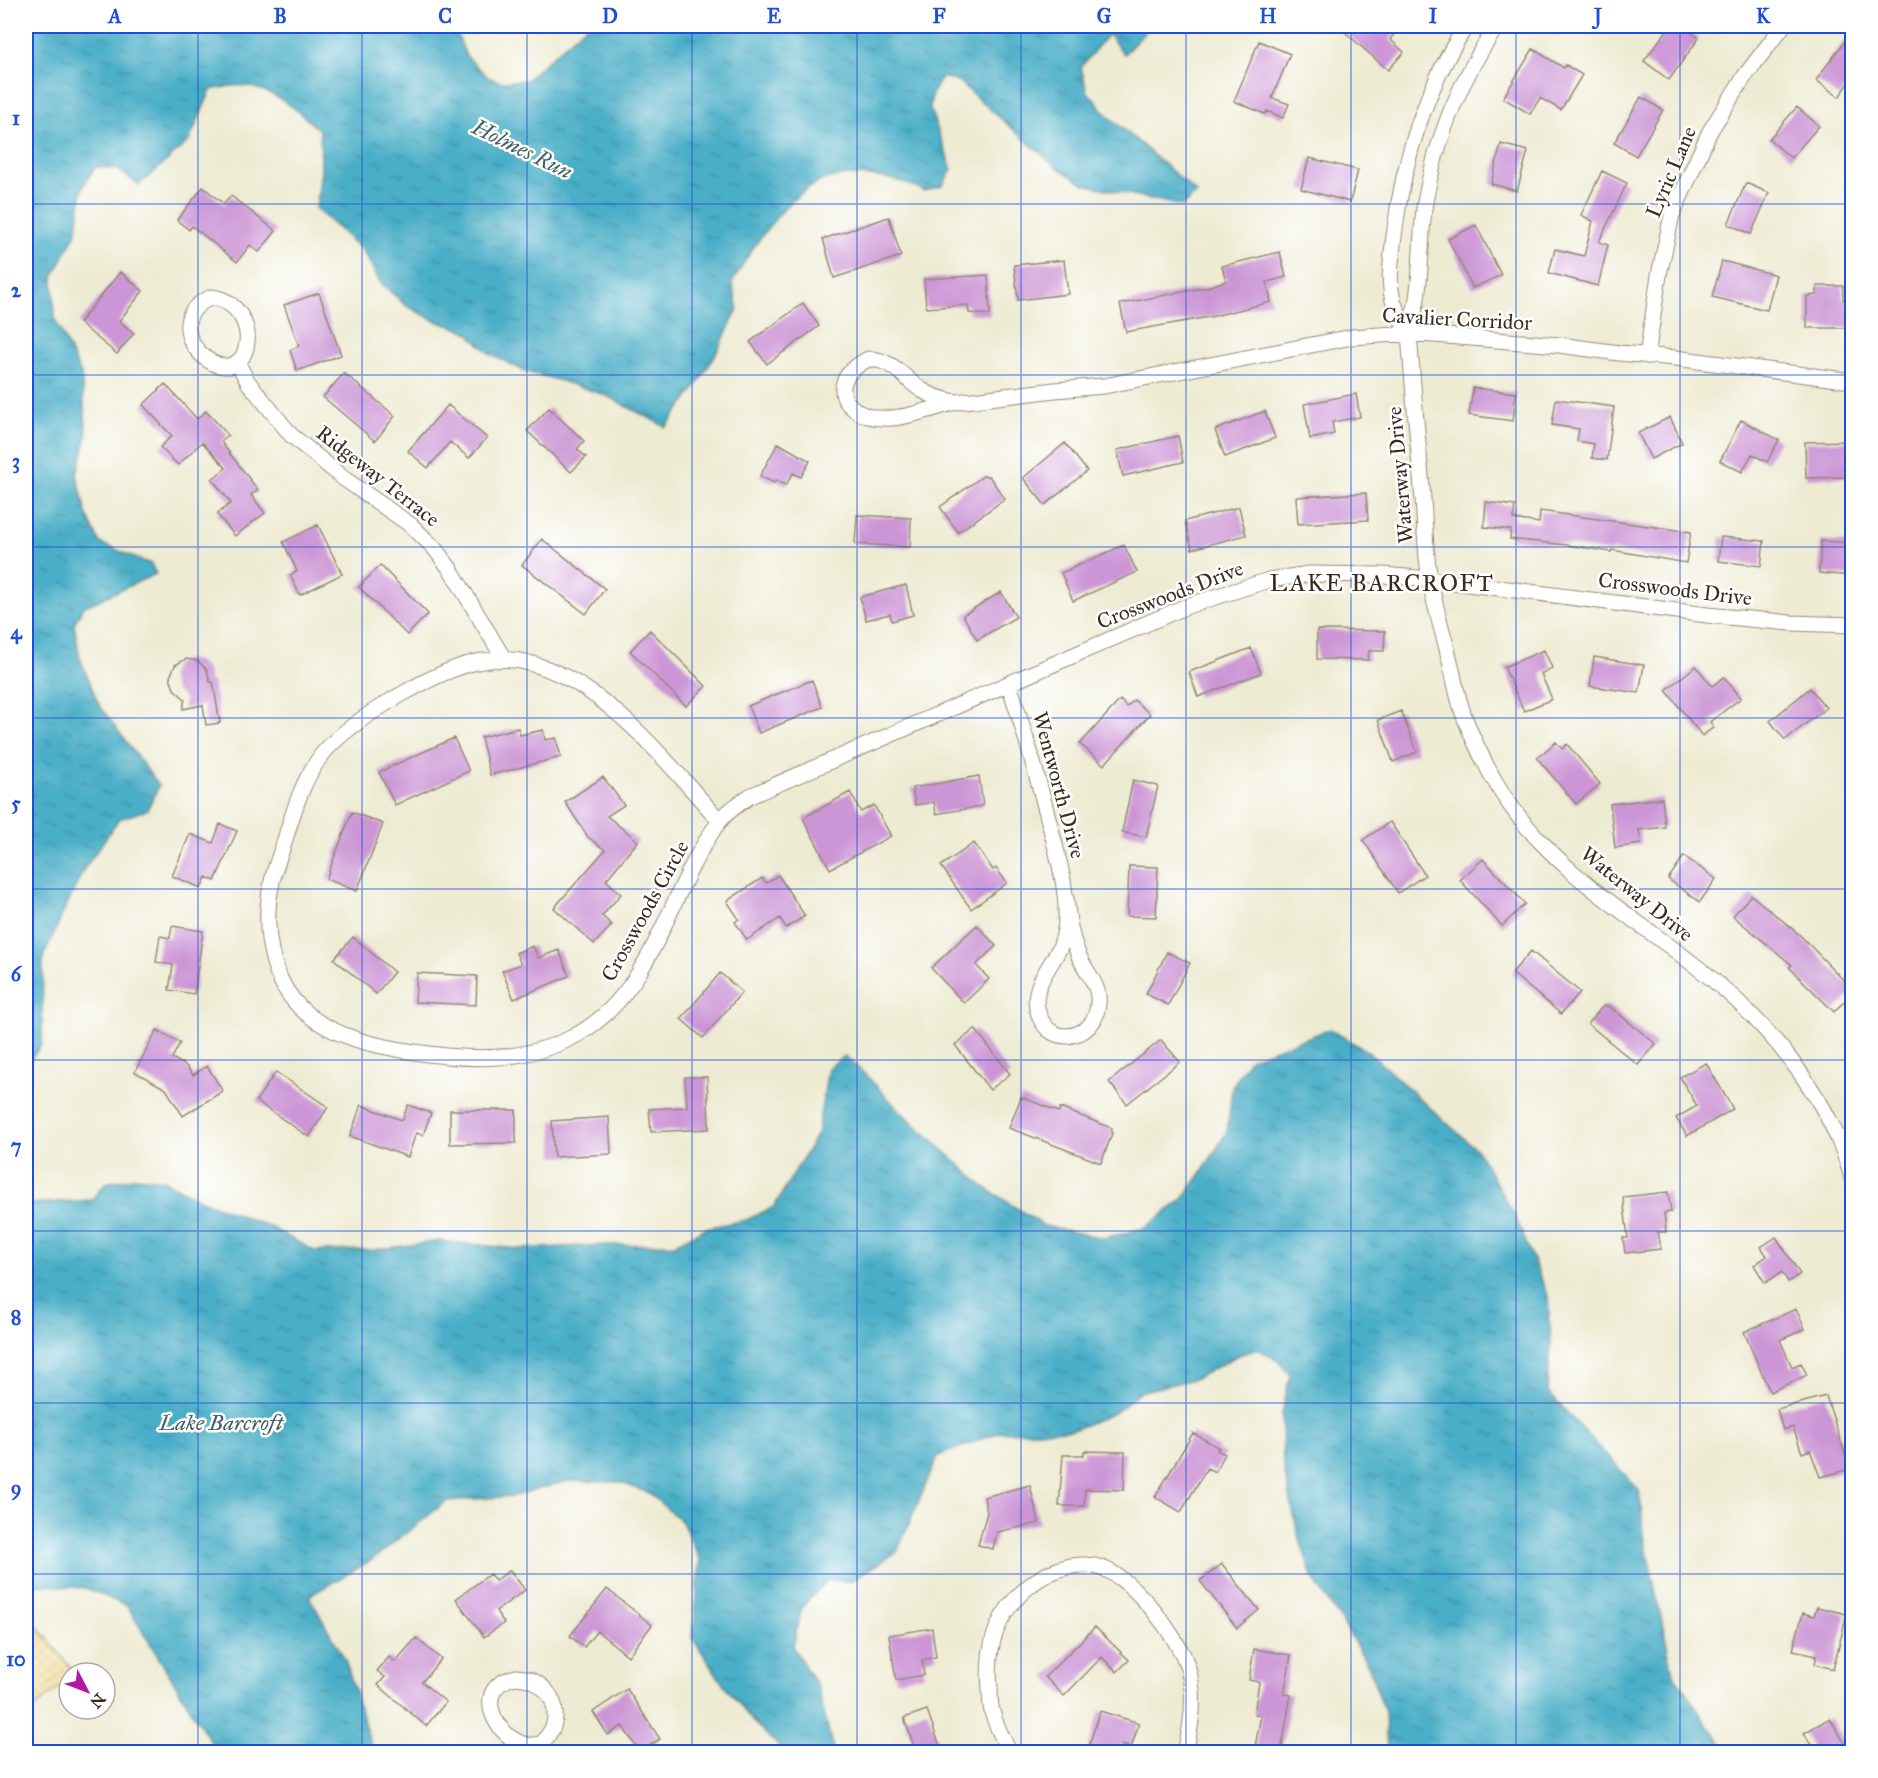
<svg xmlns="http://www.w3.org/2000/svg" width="1878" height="1778" viewBox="0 0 1878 1778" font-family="'IM FELL Great Primer',serif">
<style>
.sand{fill:url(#sand-dots);stroke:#94825e;stroke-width:1.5}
.water{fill:url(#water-ripples);stroke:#426c72;stroke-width:1.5}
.building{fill:#cc96d6}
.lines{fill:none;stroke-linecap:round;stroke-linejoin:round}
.street-casing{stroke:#948a78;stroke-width:17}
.street{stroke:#fff;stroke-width:15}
.grid{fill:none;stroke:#1d4ed8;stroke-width:1.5;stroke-opacity:0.55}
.labels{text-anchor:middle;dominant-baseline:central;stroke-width:5;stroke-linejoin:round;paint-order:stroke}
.street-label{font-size:21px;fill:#3b2a1e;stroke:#fff}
.water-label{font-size:22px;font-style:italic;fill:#405f62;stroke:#fff}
.quarter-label{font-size:24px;letter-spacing:1.5px;fill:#3b2a1e;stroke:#fff}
.neatline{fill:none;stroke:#1d4ed8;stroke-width:2}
.grid-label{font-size:20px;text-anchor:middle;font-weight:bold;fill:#1d4ed8}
</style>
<defs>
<pattern id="sand-dots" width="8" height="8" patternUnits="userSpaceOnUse" patternTransform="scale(1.5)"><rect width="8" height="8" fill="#eeda9e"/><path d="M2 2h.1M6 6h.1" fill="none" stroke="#cdbb88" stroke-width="1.8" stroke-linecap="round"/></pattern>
<pattern id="water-ripples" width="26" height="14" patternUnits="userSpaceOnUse" patternTransform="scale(1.5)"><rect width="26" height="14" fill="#48aec7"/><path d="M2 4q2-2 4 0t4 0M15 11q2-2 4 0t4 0" fill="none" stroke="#3d8ea1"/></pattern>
</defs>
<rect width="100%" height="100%" fill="#fff"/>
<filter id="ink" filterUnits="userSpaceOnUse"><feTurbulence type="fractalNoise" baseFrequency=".0167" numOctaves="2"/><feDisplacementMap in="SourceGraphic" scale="12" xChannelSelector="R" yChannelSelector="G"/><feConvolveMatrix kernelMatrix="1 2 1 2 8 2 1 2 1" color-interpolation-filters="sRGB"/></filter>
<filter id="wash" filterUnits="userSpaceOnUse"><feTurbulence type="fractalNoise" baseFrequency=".008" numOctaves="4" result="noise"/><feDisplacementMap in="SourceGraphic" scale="24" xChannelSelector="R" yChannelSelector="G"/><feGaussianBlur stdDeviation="1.35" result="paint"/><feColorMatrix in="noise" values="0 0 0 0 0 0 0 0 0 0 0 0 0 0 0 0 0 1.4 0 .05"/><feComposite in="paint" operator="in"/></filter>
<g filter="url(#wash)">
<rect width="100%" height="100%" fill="#eeebd3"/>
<path class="sand" d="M26 1612 75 1673H69V1679L26 1715Z"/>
<path class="water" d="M26 26H454L466 56 489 78 503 82 526 80 586 26H1151L1124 54 1108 34 1081 67 1087 91 1106 114 1197 193 1182 206 1084 184 1055 166 959 82 942 77 932 93 930 109 952 170 942 186 924 191C900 178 847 169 821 181 785 197 750 250 732 283L738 309 717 352 694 390 666 427 605 395 558 380 526 372 490 354 466 331 433 320 405 305 380 282 363 251 316 209 321 170 320 131C299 111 274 89 244 86 234 84 221 88 211 90L189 141 139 185 117 169 95 167 82 188 77 231 53 277 55 319 81 374 87 436 77 475 86 513 100 543 151 564 156 574 83 607 74 624 80 658 99 705 159 786 147 810 119 819 84 869 64 911 43 958 42 1044 26 1065Z
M1330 1029 1367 1051 1478 1151 1516 1218 1548 1296 1551 1345 1547 1391 1639 1490 1645 1542 1673 1673 1709 1727 1730 1752H1387L1385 1713 1368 1665 1341 1620 1312 1577 1297 1530 1283 1464 1282 1414 1290 1375 1278 1361 1259 1349 1238 1355 1197 1378 1140 1392 1116 1412 1073 1430 1000 1432 938 1456 897 1552 850 1581 828 1580 801 1608 793 1647 818 1688 834 1752H785L753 1722 719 1678 693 1638 700 1560 682 1522 649 1493 619 1482 567 1481 514 1496 447 1501 372 1560 309 1596 345 1659 373 1752H217L127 1606 86 1588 37 1585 26 1588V1204L91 1200 106 1183 136 1177 163 1180 204 1201 268 1226 314 1251 374 1250 439 1241 519 1249 607 1245 675 1244 706 1228 746 1220 774 1207 817 1134 828 1068 845 1056 866 1075 898 1109 983 1186 1044 1226 1104 1238 1145 1228 1183 1199 1204 1169 1227 1132 1232 1087 1249 1059Z"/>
<g id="blocks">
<path class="building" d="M1338 26H1402L1390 39 1404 52 1388 70Z
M1670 26H1682L1699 38 1669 80 1644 61Z
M1852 31V79L1839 97 1816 80Z
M1259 41 1290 54 1272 98 1289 104 1283 118 1267 111 1265 114 1234 101Z
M1533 49 1564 68 1566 65 1582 75 1561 110 1540 98 1530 114 1503 98Z
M1641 97 1663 110 1636 156 1614 143Z
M1797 107 1819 126 1791 158 1769 139Z
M1501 144 1528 151 1517 191 1491 184Z
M1309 158 1358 170 1350 202 1301 189Z
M1602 171 1627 183 1599 242 1608 245 1598 286 1549 273 1555 249 1584 256 1593 221 1581 215Z
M1746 183 1769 193 1751 234 1728 224Z
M203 187 224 204 231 196 276 231 259 252 250 245 237 262 192 226 189 230 177 220Z
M889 217 901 256 834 278 823 239Z
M1476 225 1501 275 1473 288 1448 239Z
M1280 252 1286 277 1267 282 1271 302 1214 316 1126 332 1120 304 1207 287 1226 281 1222 266Z
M1064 260 1068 294 1018 300 1014 265Z
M1722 261 1776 275 1767 310 1712 297Z
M120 272 143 291 119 321 134 333 117 354 79 323Z
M988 275 990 315 969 313 968 305 926 308 924 279Z
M1817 286H1843V300L1852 299V328H1807V296L1817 295Z
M319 293 341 355 297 371 290 350 299 346 284 305Z
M803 303 819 326 767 364 750 342Z
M344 373 395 416 375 441 323 397Z
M165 384 197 419 206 411 228 435 221 442 258 490 251 495 265 513 235 536 217 514 231 503 212 479 226 468 202 442 178 465 160 447 172 436 143 405Z
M1473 388 1516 393 1513 421 1469 415Z
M1356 394 1360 417 1332 422 1334 434 1310 439 1304 404Z
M1556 399 1614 407 1607 460 1592 458 1594 444 1577 441 1579 429 1552 425Z
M448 405 487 438 469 458 450 442 428 468 408 451Z
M549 408 584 441 577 449 586 457 571 472 527 431Z
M1265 411 1275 438 1225 457 1215 430Z
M1670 417 1682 443 1651 459 1638 433Z
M1741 420 1779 440 1767 462 1752 454 1742 472 1720 461Z
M1178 436 1183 462 1123 476 1117 450Z
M1852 441V477L1806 478 1805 442Z
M778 443 810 461 801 477 793 473 786 485 776 480 774 483 760 476Z
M1065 443 1087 471 1045 505 1023 478Z
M983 476H989L1005 499 958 532 940 507Z
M1366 493 1368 520 1298 524 1296 497Z
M1486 502 1515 506 1513 519 1539 523 1540 511 1691 532 1686 563 1612 550 1611 552 1567 545 1510 539 1511 530 1484 527Z
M1239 507 1246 535 1192 549 1185 521Z
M857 515 911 518 910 547 855 544Z
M318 525 342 574 300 595 290 575 297 571 283 542Z
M1721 537 1764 541 1761 566 1718 561Z
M542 539 605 589 586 614 522 565Z
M1821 541 1852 543V576L1819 573Z
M1124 545 1137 572 1073 601 1061 573Z
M380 565 428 614 407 635 359 587Z
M906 585 913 615 892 621 890 614 866 620 860 597Z
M1001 592 1016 617 977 640 963 615Z
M650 630 706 686 686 706 630 651Z
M1317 630 1385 631 1384 651H1369L1368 660 1317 659Z
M1251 648 1261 673 1198 697 1189 672Z
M1544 650 1552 668 1541 674 1552 699 1524 711 1504 667Z
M1594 657 1644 665 1639 693 1590 686Z
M186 659 198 661 207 670 210 682H213L220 723 206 725 203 705 183 709 185 699 174 689 170 677 175 665Z
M1696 666 1712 686 1724 677 1741 698 1710 722 1714 727 1702 736 1666 690Z
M812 680 822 707 759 733 748 706Z
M1810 688 1826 708 1785 740 1770 721Z
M1120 700 1127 707 1134 700 1150 714 1104 765 1080 744Z
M1401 711 1417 752 1393 762 1378 720Z
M518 728 520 735 543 730 545 740 556 738 561 757 490 775 481 737Z
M454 738 469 771 395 805 379 772Z
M1556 742 1562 749 1567 744 1600 784 1576 804 1537 758Z
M979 776 983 806 936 814 934 802 915 805 912 788Z
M603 777 624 805 607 816 638 841 606 880 621 894 602 916 612 925 594 944 554 908 605 850 588 837 565 802Z
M1133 780 1158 786 1146 837 1122 832Z
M850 792 861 812 874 805 891 836 830 869 803 818Z
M1662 798 1665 827 1639 830 1641 844 1615 848 1610 804Z
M352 812 383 824 357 891 326 879Z
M1390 822 1425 875 1398 893 1363 840Z
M220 824 237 831 215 881 206 877 201 888 172 876 190 834 213 843Z
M974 843 993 870 996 868 1007 883 971 909 941 866Z
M1684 856 1716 879 1700 902 1668 879Z
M1483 859 1525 904 1502 926 1460 880Z
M1129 866 1158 867 1156 917 1127 916Z
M778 875 805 916 786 928 780 918 747 940 735 922 739 919 727 901 762 878 766 883Z
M1751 895 1800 935 1852 989V993L1834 1012 1789 967 1792 965 1733 916Z
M977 925 996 946 976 965 989 979 964 1003 931 968Z
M172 926 203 931 194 994 169 990 173 965 156 962 160 936 170 938Z
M353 937 394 972 376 994 334 959Z
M533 946 538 958 559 950 569 976 514 999 502 971 521 964 516 953Z
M1531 951 1580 992 1561 1014 1512 973Z
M1167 952 1190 963 1168 1005 1146 994Z
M417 973 477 976 476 1005 415 1002Z
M720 973 742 992 703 1038 681 1019Z
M1603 1006H1609L1656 1044 1638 1065 1588 1024Z
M975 1029 1010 1074 990 1090 955 1045Z
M157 1030 180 1043 172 1058 186 1066 193 1075 207 1066 223 1091 183 1116 166 1089 135 1072Z
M1161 1040 1180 1062 1127 1104 1109 1082Z
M1706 1063 1733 1109 1687 1136 1676 1118 1697 1106 1680 1077Z
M276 1072 328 1107 309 1137 256 1101Z
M685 1077H707L709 1129 651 1132 649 1109 687 1107Z
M1021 1097 1059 1112 1060 1108 1112 1128V1134L1101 1163 1009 1128Z
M361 1105 402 1120 408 1105 431 1113 423 1135 416 1133 408 1157 350 1136Z
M450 1110H516V1143L450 1144Z
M609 1117 611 1154 554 1157 552 1121Z
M1668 1192 1671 1212 1664 1213 1666 1232H1658L1661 1249 1625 1253 1623 1238H1628L1623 1197Z
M1776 1237 1800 1274 1788 1282 1782 1272 1765 1283 1754 1265 1767 1256 1761 1247Z
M1796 1309 1805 1329 1780 1340 1792 1367 1801 1363 1807 1375 1770 1392 1744 1332Z
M1826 1396 1850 1469 1820 1477 1810 1450 1802 1453 1793 1427 1783 1430 1777 1409Z
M1193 1433 1219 1448 1217 1450 1225 1454 1215 1472 1207 1468 1181 1512 1155 1497Z
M1084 1451 1125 1452 1124 1490 1085 1489 1084 1506H1059L1063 1455H1084Z
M1030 1485 1039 1523 997 1532 993 1549 978 1545 987 1512 984 1497Z
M1222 1564 1259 1610 1237 1628 1200 1581Z
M510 1570 525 1590 496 1611 504 1623 484 1637 456 1599 490 1574 495 1581Z
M607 1589 652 1625 628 1656 597 1631 584 1647 570 1636Z
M1817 1607 1847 1614 1833 1669 1815 1664 1817 1655 1793 1650 1803 1613 1814 1616Z
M1095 1627 1129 1660 1117 1672 1102 1657 1064 1696 1045 1677Z
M932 1628 936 1657 922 1660 924 1675 896 1680 889 1635Z
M416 1638 441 1659 422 1682 446 1702 426 1726 378 1685 385 1677 377 1671 389 1657 395 1662Z
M1254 1649 1291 1655 1284 1694 1291 1695 1281 1752H1254L1261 1715 1254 1714 1259 1682 1249 1680Z
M627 1689 660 1739 640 1752 622 1726 608 1735 593 1712Z
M927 1710 942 1752H916L904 1718Z
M1100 1711 1139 1723 1131 1748 1122 1745 1120 1752H1087Z
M1830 1718 1850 1752H1815L1804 1733Z"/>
</g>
</g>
<g filter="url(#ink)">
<use href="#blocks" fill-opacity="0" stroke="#948a78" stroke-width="1.5"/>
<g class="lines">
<g class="street-casing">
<path id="street" d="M1466 26C1424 90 1403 160 1394 236 1392 255 1388 277 1392 296 1394 308 1403 322 1409 333 1413 388 1418 444 1423 499 1425 525 1425 553 1430 579 1434 605 1443 632 1449 657 1454 677 1457 697 1464 716 1474 742 1487 769 1502 793 1553 873 1640 920 1712 979 1772 1028 1832 1102 1852 1178
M212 297C235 300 252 324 246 348 232 401 147 324 212 297Z
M1409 333C1411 321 1416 309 1417 298 1422 266 1420 234 1425 202 1436 139 1461 78 1497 26
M1647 356 1659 275 1672 215 1710 131 1744 77 1783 26
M868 359C892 359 902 376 920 389 931 396 943 400 956 402 926 410 880 430 854 409 847 403 843 399 843 390 842 375 857 365 868 359Z
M237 362 248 382 291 435 343 478 412 526 435 549 451 570 504 659
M956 402 1055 390 1104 386 1352 337 1409 333 1559 345 1619 353 1675 358 1852 381
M1009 684C1025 733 1039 782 1052 833 1059 861 1067 889 1066 918 1066 926 1064 936 1061 945 1051 968 1028 988 1039 1015 1042 1023 1045 1028 1052 1032 1061 1037 1070 1037 1079 1033 1087 1030 1094 1022 1096 1014 1105 985 1085 975 1077 951 1070 934 1068 916 1066 898
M720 821C670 766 604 681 529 663 515 659 497 659 482 661 439 668 354 718 325 751 303 777 294 810 284 843 280 856 274 869 272 882 262 926 269 982 306 1013 336 1038 376 1046 414 1052 468 1060 522 1063 573 1037 655 994 667 891 719 822 727 811 739 804 750 796L1187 606 1269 580 1309 574 1382 575 1430 579 1707 615 1791 623 1852 625
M516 1677C540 1678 560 1698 554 1723 553 1730 546 1738 542 1744 536 1745 528 1746 523 1744 491 1733 473 1685 516 1677Z
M1009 1752C1004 1740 997 1728 993 1715 990 1707 990 1697 990 1688 986 1647 996 1614 1028 1587 1043 1574 1066 1564 1086 1565 1124 1565 1167 1624 1183 1655 1187 1664 1191 1679 1192 1690 1194 1711 1190 1732 1185 1752"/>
</g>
<use href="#street" class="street"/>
</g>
</g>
<path class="grid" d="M198 26V1752M362 26V1752M527 26V1752M692 26V1752M857 26V1752M1021 26V1752M1186 26V1752M1351 26V1752M1516 26V1752M1680 26V1752M26 204H1852M26 375H1852M26 547H1852M26 718H1852M26 889H1852M26 1060H1852M26 1231H1852M26 1403H1852M26 1574H1852"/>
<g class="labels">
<g class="street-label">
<text transform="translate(1671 172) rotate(-67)">Lyric Lane</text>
<text transform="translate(1457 319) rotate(3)">Cavalier Corridor</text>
<text transform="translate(1400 475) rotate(-95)">Waterway Drive</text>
<text transform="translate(378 476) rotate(38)">Ridgeway Terrace</text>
<text transform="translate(1675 589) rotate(7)">Crosswoods Drive</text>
<text transform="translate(1170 595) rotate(-21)">Crosswoods Drive</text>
<text transform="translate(1059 785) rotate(75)">Wentworth Drive</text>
<text transform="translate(1637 894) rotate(39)">Waterway Drive</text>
<text transform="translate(645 911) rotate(-61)">Crosswoods Circle</text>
</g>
<g class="water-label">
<text transform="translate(522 149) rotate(26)">Holmes Run</text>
<text x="221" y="1422">Lake Barcroft</text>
</g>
<g class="quarter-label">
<text x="1382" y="583">LAKE BARCROFT</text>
</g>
</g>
<rect width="1878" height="1778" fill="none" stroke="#fff" stroke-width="66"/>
<g transform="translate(87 1691) rotate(132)"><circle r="28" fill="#ffffff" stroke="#b1aaa5" stroke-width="1.5"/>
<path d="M0-4.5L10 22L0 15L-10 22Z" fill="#b5179e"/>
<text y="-9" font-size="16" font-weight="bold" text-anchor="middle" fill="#3b2a1e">N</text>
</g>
<rect x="33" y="33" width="1812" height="1712" class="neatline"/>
<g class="grid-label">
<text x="115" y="23">A</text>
<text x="280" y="23">B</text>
<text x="445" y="23">C</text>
<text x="610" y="23">D</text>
<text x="774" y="23">E</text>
<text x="939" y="23">F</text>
<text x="1104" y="23">G</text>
<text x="1268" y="23">H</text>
<text x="1433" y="23">I</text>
<text x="1598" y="23">J</text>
<text x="1763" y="23">K</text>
<text x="16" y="125">1</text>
<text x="16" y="297">2</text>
<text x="16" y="468">3</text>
<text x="16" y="639">4</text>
<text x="16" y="810">5</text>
<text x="16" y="981">6</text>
<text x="16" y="1153">7</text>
<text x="16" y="1324">8</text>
<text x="16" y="1495">9</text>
<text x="16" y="1666">10</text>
</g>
</svg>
